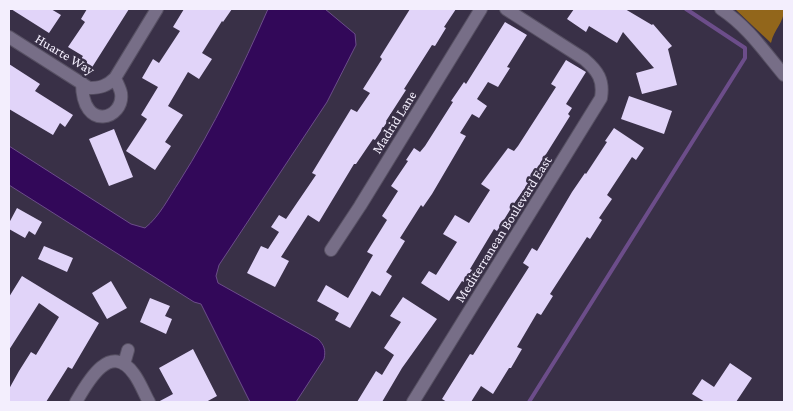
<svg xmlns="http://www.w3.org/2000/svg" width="793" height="411" viewBox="0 0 793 411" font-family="'Crimson Pro',serif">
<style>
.forest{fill:#92661b}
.water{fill:#320859;stroke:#6c4d8a}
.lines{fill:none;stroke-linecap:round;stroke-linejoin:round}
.stream{stroke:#6c4d8a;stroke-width:4}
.building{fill:#e1d4f9}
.street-casing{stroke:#575063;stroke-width:14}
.street{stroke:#776e87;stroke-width:12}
.labels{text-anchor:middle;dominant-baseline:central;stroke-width:5;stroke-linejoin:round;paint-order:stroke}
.street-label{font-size:14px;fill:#f3eefd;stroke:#393047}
</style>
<rect width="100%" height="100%" fill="#393047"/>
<path class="forest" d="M735 9H784C784 23 774 29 771 43Z"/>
<path class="water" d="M268 9H325L355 34 356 45 327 102 219 265 216 276 218 283 318 339C324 345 326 350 324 359L296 402H250L201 304 194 302 9 185V146L131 224 145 228C160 216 169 197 179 182 214 127 242 68 268 9Z"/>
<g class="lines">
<path class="stream" d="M529 402 745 58V48L686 9"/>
</g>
<path class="building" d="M11 9H51L61 15 49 33Z
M87 9H129L91 69 79 62 83 56 68 47 85 22 81 19Z
M184 9H232L223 22 222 21 202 53 212 59 199 79 188 72 168 106 183 115 165 142 171 146 155 170 126 151 147 119 141 115 158 87 142 78 153 59 159 63 180 31 173 27Z
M410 9H456L444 27 446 28 435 46 432 45 404 89 406 90 386 121 387 122 375 140 373 139 356 164H354L319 222 308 215 281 257 289 261 275 287 247 273 261 246 268 249 279 232 271 227 279 215 286 219 316 175 312 173 351 109 357 112 370 93 363 89 382 59 380 57Z
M574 9H625L652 25 653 24 672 46 668 49 677 85 642 94 636 73 654 68 623 32 617 43 589 26 586 32 567 19Z
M505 22 527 35 507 67 510 68 498 87 488 82 477 99 487 106 479 118 472 114 460 133 466 136 432 194 423 207 421 205 400 238 405 241 386 272 392 276 380 296 372 291 350 328 335 320 339 313 317 301 326 285 348 298 373 255 367 252 387 220 382 216 398 191 391 186 408 161 406 160 414 148 420 152 425 146 453 102 451 101 464 82 466 84Z
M566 60 586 72 566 104 572 108 568 114 570 116 538 167 539 168 513 205 497 231 494 229 470 269 472 270 464 282 462 281 449 301 421 283 429 271 436 275 457 242 443 234 455 215 469 223 490 190 481 184 508 148 514 151 518 146 556 87 551 84Z
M9 64 40 84 35 91 73 115 65 127 60 123 53 135 9 109Z
M629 96 672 111 664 134 621 119Z
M614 128 644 148 636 160 632 157 607 195 612 199 599 218 602 220 590 239 587 237 550 294 553 296 541 315 537 313 517 347 522 349 511 368H509L493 394 481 386 471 402H447L442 399 470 354 473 355 529 267 523 263 532 248 537 251 572 192 585 173 586 174 607 142 605 141Z
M114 129 133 177 109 186 89 139Z
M17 208 42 222 35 235 29 231 25 238 9 229V223Z
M44 246 73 258 67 272 38 259Z
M22 276 99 323 72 369 68 367 46 402H9V389L19 371 31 352 36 355 59 317 39 303 9 350V297Z
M111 281 127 308 107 319 92 293Z
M403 297 437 319 402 368 382 402H357L376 371 382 375 394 355 384 348 401 322 390 316Z
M150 298 170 306 165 316 172 319 166 334 140 322Z
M193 349 217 396 206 402H158L173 394 159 368Z
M730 363 752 378 736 402H705L692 394 702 379 714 387Z"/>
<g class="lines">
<g class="street-casing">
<path id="street" d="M721 9C747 26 764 51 784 75
M9 37 89 88C100 88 107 86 115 78L157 9
M82 83C82 133 125 119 121 93 120 88 117 83 115 78
M331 250 360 206 481 9
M124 364 128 350
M76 402C87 383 110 340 134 374 140 382 144 393 149 402
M413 402 601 98C604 80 598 71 584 59L506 9"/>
</g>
<use href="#street" class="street"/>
</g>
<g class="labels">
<g class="street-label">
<text transform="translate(65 54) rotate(31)">Huarte Way</text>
<text transform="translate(394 122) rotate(-58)">Madrid Lane</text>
<text transform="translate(503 229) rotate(-58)">Mediterranean Boulevard East</text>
</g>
</g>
<rect width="793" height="411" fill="none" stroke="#f3eefd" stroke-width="20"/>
</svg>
